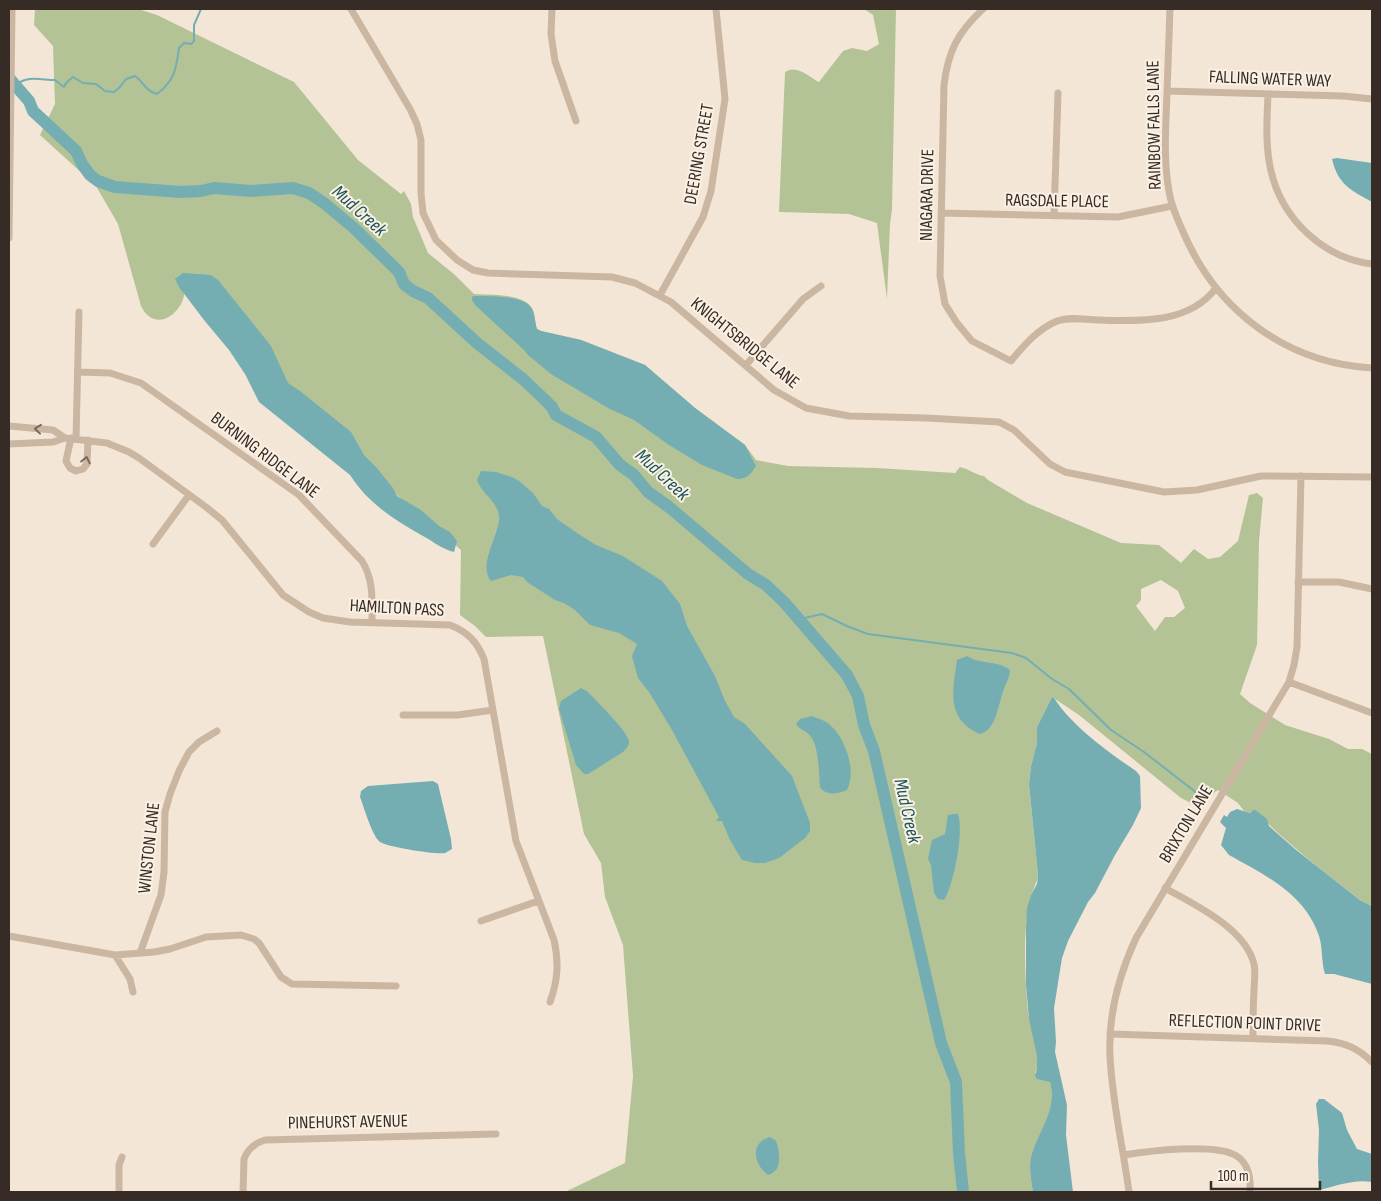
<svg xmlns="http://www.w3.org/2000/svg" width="1381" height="1201" viewBox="0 0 1381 1201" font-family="'Sofia Sans Condensed',sans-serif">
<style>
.green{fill:#b3c396;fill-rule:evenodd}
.water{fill:#74aeb2}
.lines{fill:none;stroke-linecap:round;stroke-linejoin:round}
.stream{stroke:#74aeb2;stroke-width:2}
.river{stroke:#74aeb2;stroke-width:12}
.minor{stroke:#cbb6a2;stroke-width:7}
.oneway{stroke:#796a5d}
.labels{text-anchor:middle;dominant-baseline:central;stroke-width:4;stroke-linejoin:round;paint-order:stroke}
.street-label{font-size:18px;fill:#362b25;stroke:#faf0e3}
.water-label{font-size:19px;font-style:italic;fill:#18545a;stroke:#faf0e3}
</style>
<rect width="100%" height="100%" fill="#f3e6d7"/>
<path class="green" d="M35 9H138L157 15 294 82 358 160 401 194 404 191 411 204 413 217 428 253 455 275 474 294C489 295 526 293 533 310 535 315 535 323 537 329L541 331 581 340 645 365 695 408 745 445 756 460 788 466 877 468 955 473 960 467C969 469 976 475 984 476L988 480 1027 503 1121 543 1159 545 1181 563 1194 549 1208 559 1220 557 1238 541 1249 495 1257 493 1263 498 1259 541 1257 645 1240 694 1250 703 1285 725 1329 739 1348 749H1362L1372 754V907C1368 904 1363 902 1359 899 1323 870 1285 843 1254 809L1250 813 1244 811 1238 803 1218 790 1197 806 1181 798 1079 715 1052 697 1037 727V743L1031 766 1029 784 1038 875C1037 883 1033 889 1031 896 1022 928 1025 979 1028 1012 1030 1030 1044 1055 1035 1073L1050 1082C1057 1111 1041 1128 1032 1153 1028 1166 1031 1179 1033 1192H565L625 1163 633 1076 623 945 605 897 601 863 584 834 543 636 486 637 475 626 460 615 461 550 264 381 186 285C185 291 184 299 181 304 171 322 151 327 141 306L118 224 96 186 40 135 55 104 53 46 34 25ZM1161 580 1178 591 1185 608 1174 617H1165L1155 631 1136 606 1141 600V589Z
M864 9H896L892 209 890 224 887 299 877 223 849 214 779 212 785 72C797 64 809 77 819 82L843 51 852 48 867 51 879 44 873 15Z"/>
<path class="water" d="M1337 158 1372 163V202C1351 190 1338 185 1332 159Z
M183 273 211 275 218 280 271 346 288 383 300 391 351 432 364 455 376 467 393 488 397 496 421 510 439 526 450 532 457 541 454 552C442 549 434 542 423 536 393 519 369 504 350 475L259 402 245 374 229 350 204 320 179 287 175 279Z
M474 296C488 296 525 295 532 309 535 314 535 323 537 329L541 331 581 340 645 365 695 408 745 445 756 466C751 474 747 479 737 479L702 465 669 445 634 420 608 408 551 374 528 355 524 350 475 305 472 300V297Z
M481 471 496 472 512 477 519 481 533 493 542 506 549 509 557 519 580 535 596 545 623 556 662 581 680 604 687 626 715 676 725 701 734 717 745 724 792 776 810 823V831L805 838 779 858 765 863H755L742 860 730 840 722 821H716L719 817 672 730 649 692 638 678 632 656 637 644 619 633 590 625 575 610 564 603 555 600 527 582 523 577 511 575 491 581C478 566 497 538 499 521 501 503 482 495 477 480Z
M967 656C980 665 998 660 1010 670 1010 678 1006 682 1004 689 998 703 997 730 980 734 945 719 953 690 957 660Z
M581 688 588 692C596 701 629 732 629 742 629 746 626 749 623 752L588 774H584L576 765 559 709 561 701Z
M1052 697 1054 698C1072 726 1108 752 1136 771L1140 776 1141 808 1133 825 1115 855 1095 893 1088 902 1068 941 1062 958 1054 1008 1056 1042 1055 1052 1067 1105 1066 1135 1073 1192H1033C1031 1180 1028 1165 1032 1153 1040 1129 1057 1110 1050 1082L1037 1079 1035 1076 1037 1068V1056L1029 1019 1026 985V928L1027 908 1031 895 1037 884 1038 875 1029 784 1031 766 1037 743V727Z
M812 716C818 719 825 720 830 725 845 738 857 770 847 790 837 794 828 796 820 788 819 774 819 747 811 737 807 731 800 730 796 724L800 719Z
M433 781 438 784 451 839 452 849C449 850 448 852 445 853 438 855 387 847 380 842 372 836 364 807 360 797L361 791 368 786Z
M1237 809 1250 813 1254 809 1267 819 1269 826 1295 849 1360 900 1371 906 1372 984 1334 974H1325C1321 961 1323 948 1319 936 1305 894 1265 875 1229 855L1221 845 1226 828 1220 822 1224 815 1227 817 1230 812Z
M954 814H958C964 831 954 885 944 900L938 899 934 893 931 865 928 859 932 840 945 834 948 815Z
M1319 1099H1324L1342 1113 1347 1130 1357 1149 1372 1154V1182C1353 1179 1337 1186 1319 1190L1318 1162 1319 1130 1316 1104Z
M770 1137 776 1141C780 1153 783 1171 768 1175 754 1165 749 1143 770 1137Z"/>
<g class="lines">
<path class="stream" d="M16 85C27 75 42 80 55 80L64 87 66 83 73 77 83 83 96 84 105 91 114 92 120 87 126 79 135 76C144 82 145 91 157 94 175 80 176 69 179 48L184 43 191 44 194 41V25L201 9
M800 619 822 614 849 627 868 634 1012 653 1026 658 1052 679 1069 689 1111 730 1144 752 1202 797"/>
<path class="river" d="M9 78 29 101 33 111 76 151 82 164 90 175 98 181 115 187 181 192 201 191 214 188 251 191 293 188 309 193 324 203 354 228 399 272 404 284 413 291 428 298 477 343 524 380 544 399 552 407 556 415 596 437 620 465 634 475 648 492 669 507 748 574 766 585 784 602 847 675 858 696 864 725 874 751 941 1043 956 1082 959 1153 963 1192"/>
<path class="minor" d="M351 9 410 109 417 124 421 140V193L423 213 436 240 457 260 473 270 488 273 612 277 635 283 671 302 774 390 806 408 849 416 926 418 999 422 1014 430 1050 464 1065 472 1164 492 1197 490 1261 476 1372 477
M552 9 551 34 555 61 576 121
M983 9C958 32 948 51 944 85L940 276 945 304 957 323 972 341 1011 361C1024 345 1038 329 1057 321 1071 316 1085 320 1099 320 1140 321 1189 324 1216 288
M1170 9C1169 37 1168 65 1167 92 1166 125 1163 159 1169 191 1171 207 1178 220 1184 234 1218 312 1287 363 1372 368
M1167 91 1343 96 1372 99
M1268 94C1267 120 1265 146 1271 171 1282 219 1323 258 1372 264
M941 213 1118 217 1172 206
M1054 216 1058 93
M9 238 12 9
M660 295 703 217 711 191 725 99 716 9
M746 365 803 299 821 286
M79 372 110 373 141 383 299 495 362 561C374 580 372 601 372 622
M9 426 53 430 65 438 107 443 129 452 139 458 206 507 222 520 283 595 309 612 323 618 350 622 450 625C468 632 477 642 484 659L516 841 554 940C559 962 558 980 550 1002
M71 438 66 461 70 468 76 471 83 469 87 464 88 440
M76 439 79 312
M9 444 53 442 65 438
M153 544 189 495
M1298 582H1339L1372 589
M1289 682 1372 713
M403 715H458L493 710
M1165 888C1195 905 1245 928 1254 964 1256 973 1254 982 1254 991 1253 1007 1253 1022 1253 1038
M481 921 538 901
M9 936 115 955 154 952 170 949 206 937 241 935 254 939 259 943 281 977 292 984 396 986
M140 953 161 895 164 872 165 812 170 794 179 771 189 752 199 742 217 731
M115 955 130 979 133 992
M1110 1034 1328 1041C1346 1043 1359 1049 1372 1062
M1124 1155C1149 1151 1213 1143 1235 1155 1249 1163 1251 1178 1250 1192
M119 1192V1165L122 1157
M243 1192 244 1159C248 1148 255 1143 265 1140L496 1134
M1129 1192C1123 1147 1112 1101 1110 1056 1108 1015 1119 975 1136 938L1289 682 1294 665 1297 647 1301 476"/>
</g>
<defs><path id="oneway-chevron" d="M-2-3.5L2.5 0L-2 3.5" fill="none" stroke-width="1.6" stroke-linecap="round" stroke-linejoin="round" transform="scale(1.25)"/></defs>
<g class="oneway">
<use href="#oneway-chevron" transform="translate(38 429) rotate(-174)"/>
<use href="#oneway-chevron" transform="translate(86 460) rotate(-78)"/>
</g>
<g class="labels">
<g class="street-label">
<text transform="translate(1270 79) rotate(2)">FALLING WATER WAY</text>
<text transform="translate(1154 125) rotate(-91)">RAINBOW FALLS LANE</text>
<text transform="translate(699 154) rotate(-80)">DEERING STREET</text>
<text transform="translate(927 195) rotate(-89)">NIAGARA DRIVE</text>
<text transform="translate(1057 201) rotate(1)">RAGSDALE PLACE</text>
<text transform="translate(745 343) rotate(39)">KNIGHTSBRIDGE LANE</text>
<text transform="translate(265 455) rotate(37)">BURNING RIDGE LANE</text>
<text transform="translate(397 608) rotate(3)">HAMILTON PASS</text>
<text transform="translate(1186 824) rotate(-59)">BRIXTON LANE</text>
<text transform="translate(149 848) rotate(-84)">WINSTON LANE</text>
<text transform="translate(1245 1023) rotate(2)">REFLECTION POINT DRIVE</text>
<text transform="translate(348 1122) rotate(-1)">PINEHURST AVENUE</text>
</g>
<g class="water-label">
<text transform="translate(359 211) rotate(42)">Mud Creek</text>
<text transform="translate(662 475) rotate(43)">Mud Creek</text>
<text transform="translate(907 811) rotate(77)">Mud Creek</text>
</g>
</g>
<rect width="1381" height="1201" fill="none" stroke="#362b25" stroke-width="20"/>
<path d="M1211 1181v8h109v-8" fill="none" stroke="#362b25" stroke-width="2.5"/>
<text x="1218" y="1181" font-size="15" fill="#362b25" stroke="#faf0e3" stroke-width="4" paint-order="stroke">100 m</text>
</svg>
